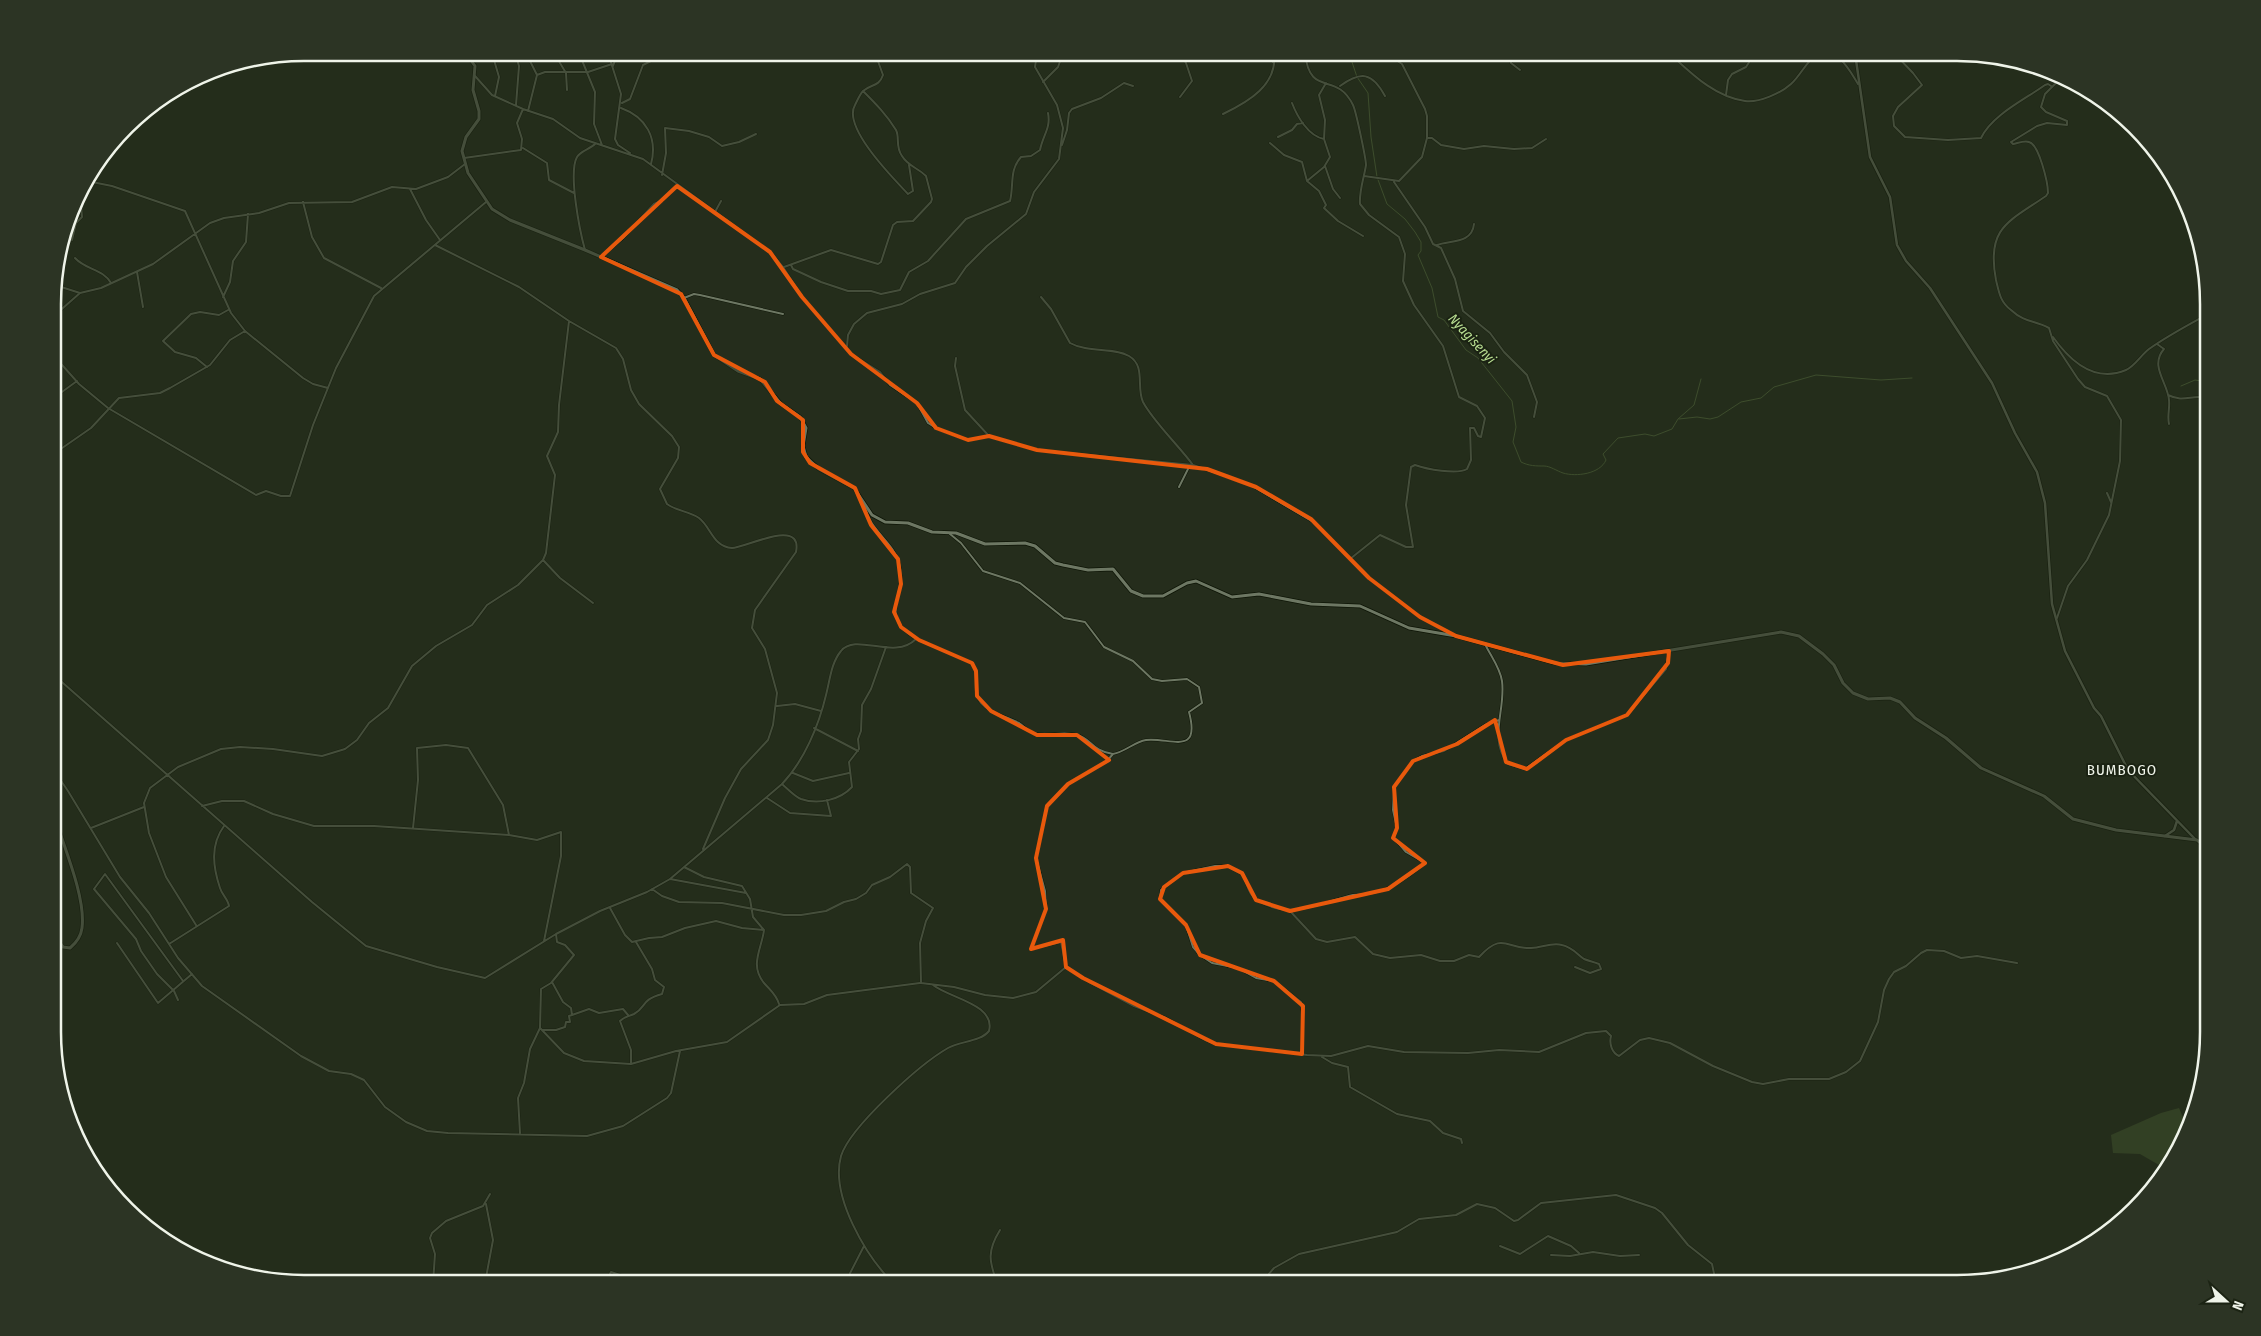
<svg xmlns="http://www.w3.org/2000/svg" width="2261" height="1336" viewBox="0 0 2261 1336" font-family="'Fira Sans Condensed',sans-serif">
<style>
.green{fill:#44572f}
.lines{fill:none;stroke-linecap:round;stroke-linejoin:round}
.stream{stroke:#5b7341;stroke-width:1}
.minor-casing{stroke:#0e1506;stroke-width:3}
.tertiary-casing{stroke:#0e1506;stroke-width:4}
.secondary-casing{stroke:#0e1506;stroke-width:4.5}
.minor{stroke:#6d7763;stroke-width:2}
.tertiary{stroke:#6d7763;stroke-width:2.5}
.secondary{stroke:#6d7763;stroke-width:3}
.marked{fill:none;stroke:#e8590c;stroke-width:4;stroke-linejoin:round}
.labels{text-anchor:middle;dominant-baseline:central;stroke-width:4;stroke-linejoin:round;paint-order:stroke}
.water-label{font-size:14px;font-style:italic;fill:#b8dd91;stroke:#1b2313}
.quarter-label{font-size:15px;letter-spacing:1px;fill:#eff4e9;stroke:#1b2313}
.rim{fill:none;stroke:#eff4e9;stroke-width:2.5}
</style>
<rect width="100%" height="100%" fill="#252d1c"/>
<path class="green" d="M2179 1108 2187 1127 2175 1158 2166 1169 2140 1154 2113 1153 2111 1135 2161 1113Z"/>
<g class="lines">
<path class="stream" d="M1349 53 1357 77 1368 93 1371 137 1377 177 1387 204 1405 219 1415 232 1421 242V251L1418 255 1432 288 1438 317 1444 320 1466 350 1478 358 1512 401 1516 427 1513 442 1521 462C1529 466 1536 466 1544 466 1550 466 1557 471 1563 473 1576 477 1600 474 1606 460L1603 454 1618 438 1645 434 1654 436 1672 429 1678 419 1694 405 1701 379
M2181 386 2195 380 2208 382
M1679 419 1697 417 1710 419 1718 417 1741 402 1761 398 1774 387 1816 375 1881 380 1912 378"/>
<g class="minor-casing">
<path id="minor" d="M465 53 470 59
M492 53 499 77 495 96
M515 53 519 66 516 105
M526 53 537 75 528 111
M554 53 566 73 567 90
M579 53 595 92 594 124 602 145
M608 53 621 94 615 139 618 145 630 153
M861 53 875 56 904 53
M875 53 883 75C879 87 871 84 863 91 860 94 857 101 855 105 842 127 893 178 908 194L913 191 909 165
M918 53H933
M1179 53 1186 63 1192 81 1180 97
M1263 53 1274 63
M1305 53C1310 99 1336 70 1353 105 1356 111 1366 159 1366 165 1364 178 1359 191 1360 204L1369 215 1399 237 1405 254 1403 281 1414 305 1443 346 1459 397 1477 406 1485 418 1481 437 1478 436 1474 428H1470L1471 460 1467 469C1457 475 1426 469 1415 465L1411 467 1406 505 1413 547H1406L1380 535 1350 559
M1510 53 1511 63 1520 70
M1537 53H1542
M1669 53C1690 72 1714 97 1745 101 1759 103 1781 93 1791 84 1806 71 1815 37 1840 59 1848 66 1853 76 1858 84
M1894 53 1913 73 1922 85 1898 107 1893 116 1894 126 1905 137 1948 140 1981 138C1992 115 2024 100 2045 85L2048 84 2051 86
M1062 56 1077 54
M1276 60 1278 53
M613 66 618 53
M537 75 545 72H588L612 64
M475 76 492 95 523 109 553 119 580 138 643 159 770 252 783 267 802 297 851 354 880 372 890 385 917 403 928 423 936 428 968 440 989 436 1037 450 1193 465 1249 484 1315 523 1369 578 1420 617 1452 634
M1043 82 1058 67 1063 53
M1340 86C1361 71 1372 72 1385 96
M1726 95 1728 80 1732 74 1746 67 1755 53
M622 103 630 99 643 65 659 57 677 53
M1292 103C1297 116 1308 136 1324 139
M621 108C646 117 658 138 651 164
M1223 114C1248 102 1278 85 1274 53
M1278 137 1292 130 1297 124 1303 123
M1427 138H1432L1441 145 1464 149 1484 146 1514 149 1532 148 1546 139
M1270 143 1284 155 1302 162 1307 181 1324 167 1330 157 1324 139 1325 120 1319 95 1326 83
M1062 145 1067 130 1069 113 1072 109 1101 98 1124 83 1133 86
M523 148 547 163 549 180 574 193
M464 158 521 150 522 139 517 123 523 109
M1325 166 1333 189 1340 198
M662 175 666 153 665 128 689 131 709 137 722 146 739 142 756 134
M1364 176 1399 181 1422 157 1427 138V116L1425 109 1402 64 1385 53
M87 181 112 186 185 211 231 313 245 331 303 378 313 384 328 388
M1307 181 1319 191 1326 205 1324 208 1338 221 1363 236
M1394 182 1425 227 1433 244 1441 248 1455 279 1463 311 1490 333 1504 352 1527 375 1537 402 1534 417
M410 189 426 220 440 240
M303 202 312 237 324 258 381 288
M715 212 721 201
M72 240 76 223 82 217 80 191
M435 245 519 287 569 321 616 348 623 359 631 390 639 404 672 436 679 447 678 458 660 489 667 504C676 511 689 511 699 518 711 527 713 547 732 548 745 548 803 517 796 552L755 610 752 628 765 649 777 693 773 725 768 740 741 769 725 798 703 849
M1437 245C1450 240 1472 244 1474 224
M585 250C580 232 568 173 577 157 580 151 590 149 595 144
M601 257 623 238 654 204 663 200 677 186
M75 258C86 270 103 269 111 283
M791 265 793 269 821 282 848 291H871L881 294 900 290 909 272 928 261 966 219 1010 201C1014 186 1009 170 1021 157L1031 156 1040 150C1043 135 1051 128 1048 113
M784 267 831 250 878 264 881 262 893 225 897 222 913 221 931 202 932 199 926 176C918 168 908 166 902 156 895 146 900 138 896 130 887 115 875 103 863 91
M137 272 143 307
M55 285 80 293 101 288 153 264 210 223 224 218 259 213 289 203 352 202 392 187 416 189 448 177 465 164
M223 297 230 282 233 261 246 242 248 214
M1041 297 1051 309 1070 343C1088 353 1114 347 1129 356 1146 366 1136 387 1143 402 1153 421 1179 446 1193 465
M684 298 694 294 700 295 783 314
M55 315 80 293
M2053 337C2070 361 2095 383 2126 370 2135 366 2141 355 2149 349 2167 336 2188 325 2208 314
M2157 344 2164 349C2149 366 2168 383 2169 400 2170 409 2167 415 2169 424
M847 346 848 335 854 324 867 313 902 304 920 294 955 283 966 267 987 246 1026 214 1034 192 1059 159 1063 128 1057 105 1035 67 1037 53
M55 357 79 384 108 408 256 495 266 491 281 496H290L313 425 336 368 374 296 486 202
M956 358 955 366 965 410 989 436
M207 367 196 358 175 352 163 341 191 314 200 312 219 315 228 310
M2168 395C2184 403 2192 394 2208 398
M55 397 77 381
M55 453 91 428 119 398 160 393 170 388 210 365 230 340 245 331
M1179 487 1190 465
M2107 493 2111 502
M950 534 961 543 983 571 1020 583 1064 618 1085 622 1104 647 1133 661 1152 679 1162 681 1187 679 1199 687 1202 703 1189 712C1201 757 1170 737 1146 740 1134 742 1125 752 1113 754
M543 560 560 578 593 603
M2057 618 2068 586 2087 560 2109 515 2120 461 2121 420 2107 396 2085 387 2078 379 2053 341 2049 328C2034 320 2025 323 2011 310 2000 302 1999 292 1996 280 1986 228 2008 222 2046 196L2048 193C2048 183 2039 144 2029 142 2025 140 2018 143 2013 144L2011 142 2037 126 2047 123 2067 125V121L2046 112 2041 107 2045 94 2062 77
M916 639 972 663C981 675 970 690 981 703 991 714 1006 716 1019 723 1025 727 1030 734 1038 734 1051 736 1064 731 1077 735 1091 738 1091 751 1113 754L1107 761 1068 784 1047 806 1036 858 1045 891 1046 909 1031 949 1061 942 1066 967 1089 982 1134 1006 1166 1018 1205 1040 1216 1044 1307 1055 1331 1056 1368 1046 1404 1052 1468 1053 1499 1050 1539 1052 1586 1033 1606 1031 1611 1036C1609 1044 1612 1053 1619 1056L1640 1040 1649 1038 1670 1043 1713 1066 1752 1082 1763 1084 1789 1079H1829L1846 1072 1860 1061 1878 1022 1884 990 1889 979 1894 972 1906 966 1921 953 1927 950 1944 951 1961 958 1977 956 2017 963
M1486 646C1492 658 1500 668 1502 681 1506 710 1488 738 1508 764L1525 769 1566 740 1627 715 1666 669 1669 651
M55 676 312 902 366 946 437 967 485 978 556 934 600 911 647 892 670 879 782 784C804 761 819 725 826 695 830 680 831 663 841 651 856 632 894 661 916 639 876 614 908 597 899 563 893 541 869 531 864 504
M777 706 795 704 821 711
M814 728 858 751
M55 772 68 791 120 877 149 913 178 958 202 986 301 1056 329 1071 351 1074 364 1080 385 1107 406 1122 427 1131 448 1133 587 1136 623 1126 667 1098 671 1093 680 1051
M793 773 813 781 849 773
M782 784C788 789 794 796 801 799 818 805 840 800 852 787L849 762 859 749 858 739 861 731 862 705 871 689 886 647
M767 798 790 813 831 816 827 800
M202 806 222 801H244L273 814 314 826H374L509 835 537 840 561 832V856L544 941
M91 828 144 807
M413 828 418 780 417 748 446 745 468 748 503 805 509 835
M684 867 704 877 742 886 750 899 753 917 764 930C762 948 749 965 764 983 770 990 776 994 779 1004
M670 879 746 893
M652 889 662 896 679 902 722 903 784 915H801L826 911 844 902 856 899 866 893 872 885 890 877 907 864 910 867 911 893 933 908 926 921 920 943 921 983 954 987 985 995 1013 998 1036 992 1066 967
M610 908 625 935 632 942 649 938 662 937 685 928 716 921 742 928 764 930
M1290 911 1316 939 1327 942 1355 937 1373 954 1390 958 1421 955 1440 961H1454L1469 955 1479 957C1503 931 1506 949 1531 948 1542 948 1551 942 1562 945 1572 947 1577 954 1584 959 1589 961 1594 962 1599 964L1601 969 1590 973 1575 967
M196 925 166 877 149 833 144 803 150 788 178 767 221 749 240 747 273 749 322 756 345 749 357 740 369 723 388 708 412 666 436 646 472 625 487 605 518 585 543 560 546 553 555 475 547 456 558 432 559 405 569 321
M556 934 557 942 565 945 574 955 551 983 541 989 540 1028 564 1053 584 1061 631 1064 676 1051 727 1042 780 1005 804 1004 827 995 920 983
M117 943 158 1003 192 974
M169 944 229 906C228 899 222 895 220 888 213 867 210 845 224 826
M552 982 563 1002 571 1008 572 1015 589 1009 599 1013 623 1009 628 1015
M178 1000 174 991 157 974 141 951 136 939 94 889 105 874 183 981
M543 1030H556L565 1027 566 1022H570L569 1016 572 1015
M1302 1054 1303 1016 1301 1002 1274 981 1256 978 1238 968 1212 963 1200 955 1193 947 1186 925 1160 899 1161 890 1183 873 1215 866H1227L1242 874C1248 882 1247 894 1257 900 1290 921 1319 903 1353 895 1358 894 1363 895 1368 894 1390 891 1409 877 1425 863L1406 852 1394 838 1397 828 1393 810 1394 787 1413 761 1422 756 1444 751 1485 725 1499 720
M1322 1057 1332 1063 1348 1067 1350 1087 1397 1114 1430 1121 1443 1133 1461 1139 1462 1143
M631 1064V1050L620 1021C625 1016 628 1017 634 1014 647 1007 640 1000 662 994L664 987 655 980 652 969 636 942
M520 1133 518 1098 524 1083 530 1049 540 1028
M173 1246 183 1252
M1500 1246 1520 1254 1548 1236 1571 1246 1579 1253
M1551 1255 1570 1256 1593 1252 1620 1256 1639 1255
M433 1283 435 1254 430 1238 432 1233 446 1221 483 1206 490 1194
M485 1283 493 1240 486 1204
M605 1283 611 1272 626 1277 635 1283
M845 1283 864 1246
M893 1283C866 1256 830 1196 841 1156 850 1127 920 1064 948 1048 960 1041 980 1042 989 1031 996 1004 949 998 933 985
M997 1283C989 1261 987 1251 1000 1230
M1261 1283 1274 1268 1299 1254 1397 1232 1419 1219 1456 1215 1477 1204 1495 1208 1514 1221 1518 1220 1541 1203 1616 1195 1655 1208 1662 1213 1688 1245 1712 1264 1716 1283"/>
</g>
<g class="tertiary-casing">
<path id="tertiary" d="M1855 53 1870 157 1890 197 1897 245 1906 261 1930 288 1992 383 2015 433 2037 472 2045 503 2052 604 2065 651 2094 708 2101 716 2128 770 2195 839
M2165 836 2174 830 2177 821"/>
</g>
<g class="secondary-casing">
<path id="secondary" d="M459 53 470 59 475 66 473 90 479 111V119L466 137 462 151 468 173 492 209 510 220 585 250 677 290 684 298 714 355 738 371 760 379 781 404 800 417 806 428 803 446 806 457 819 469 854 488 872 515 885 522 908 523 932 532 956 533 985 544 1025 543 1035 546 1055 563 1063 565 1088 570 1113 569 1131 591 1143 596H1163L1187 583 1196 581 1232 597 1259 594 1311 604 1360 606 1409 628 1456 636 1555 663 1586 664 1781 632 1799 636 1823 654 1834 665 1843 683 1853 693 1868 699 1890 698 1900 702 1915 718 1946 738 1981 768 2044 796 2073 819 2116 830 2197 840 2208 850
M55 818C64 847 86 898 82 928 81 936 76 943 70 948L63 947 55 936"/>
</g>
<use href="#minor" class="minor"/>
<use href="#tertiary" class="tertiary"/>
<use href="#secondary" class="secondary"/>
</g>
<path d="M0 0H2261V1336H0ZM677 186 770 252 802 297 851 354 917 403 936 428 968 440 989 436 1037 450 1207 469 1256 487 1311 519 1369 578 1420 617 1456 636 1563 665 1669 651 1668 663 1627 715 1566 740 1527 769 1506 762 1495 720 1457 744 1413 761 1394 787 1397 828 1393 838 1425 863 1388 889 1290 911 1256 900 1242 873 1228 866 1183 873 1164 887 1160 899 1186 925 1200 955 1274 981 1303 1006 1302 1054 1216 1044 1083 978 1066 967 1063 940 1031 949 1046 909 1036 858 1047 806 1068 784 1109 760 1077 735H1037L991 711 977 696 976 671 972 663 919 640 901 627 894 612 901 584 898 559 871 525 855 488 810 463 803 452V420L777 401 765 382 714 355 681 294 601 257Z" fill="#252d1c" fill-opacity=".55" fill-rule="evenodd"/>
<path class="marked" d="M677 186 770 252 802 297 851 354 917 403 936 428 968 440 989 436 1037 450 1207 469 1256 487 1311 519 1369 578 1420 617 1456 636 1563 665 1669 651 1668 663 1627 715 1566 740 1527 769 1506 762 1495 720 1457 744 1413 761 1394 787 1397 828 1393 838 1425 863 1388 889 1290 911 1256 900 1242 873 1228 866 1183 873 1164 887 1160 899 1186 925 1200 955 1274 981 1303 1006 1302 1054 1216 1044 1083 978 1066 967 1063 940 1031 949 1046 909 1036 858 1047 806 1068 784 1109 760 1077 735H1037L991 711 977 696 976 671 972 663 919 640 901 627 894 612 901 584 898 559 871 525 855 488 810 463 803 452V420L777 401 765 382 714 355 681 294 601 257Z"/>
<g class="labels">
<g class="water-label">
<text transform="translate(1472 339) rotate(47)">Nyagisenyi</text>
</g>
<g class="quarter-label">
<text x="2122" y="770">BUMBOGO</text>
</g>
</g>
<path d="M0 0H2261V1336H0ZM304 61H1957A243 243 0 0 1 2200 304V1032A243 243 0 0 1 1957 1275H304A243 243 0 0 1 61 1032V304A243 243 0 0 1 304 61Z" fill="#2c3424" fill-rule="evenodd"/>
<path class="rim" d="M304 61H1957A243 243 0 0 1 2200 304V1032A243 243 0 0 1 1957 1275H304A243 243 0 0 1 61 1032V304A243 243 0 0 1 304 61Z"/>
<g transform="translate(2226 1301) rotate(111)" stroke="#1b2313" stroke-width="4" paint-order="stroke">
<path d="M0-4L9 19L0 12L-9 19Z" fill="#eff4e9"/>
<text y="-8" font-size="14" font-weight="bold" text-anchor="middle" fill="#eff4e9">N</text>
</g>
</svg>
